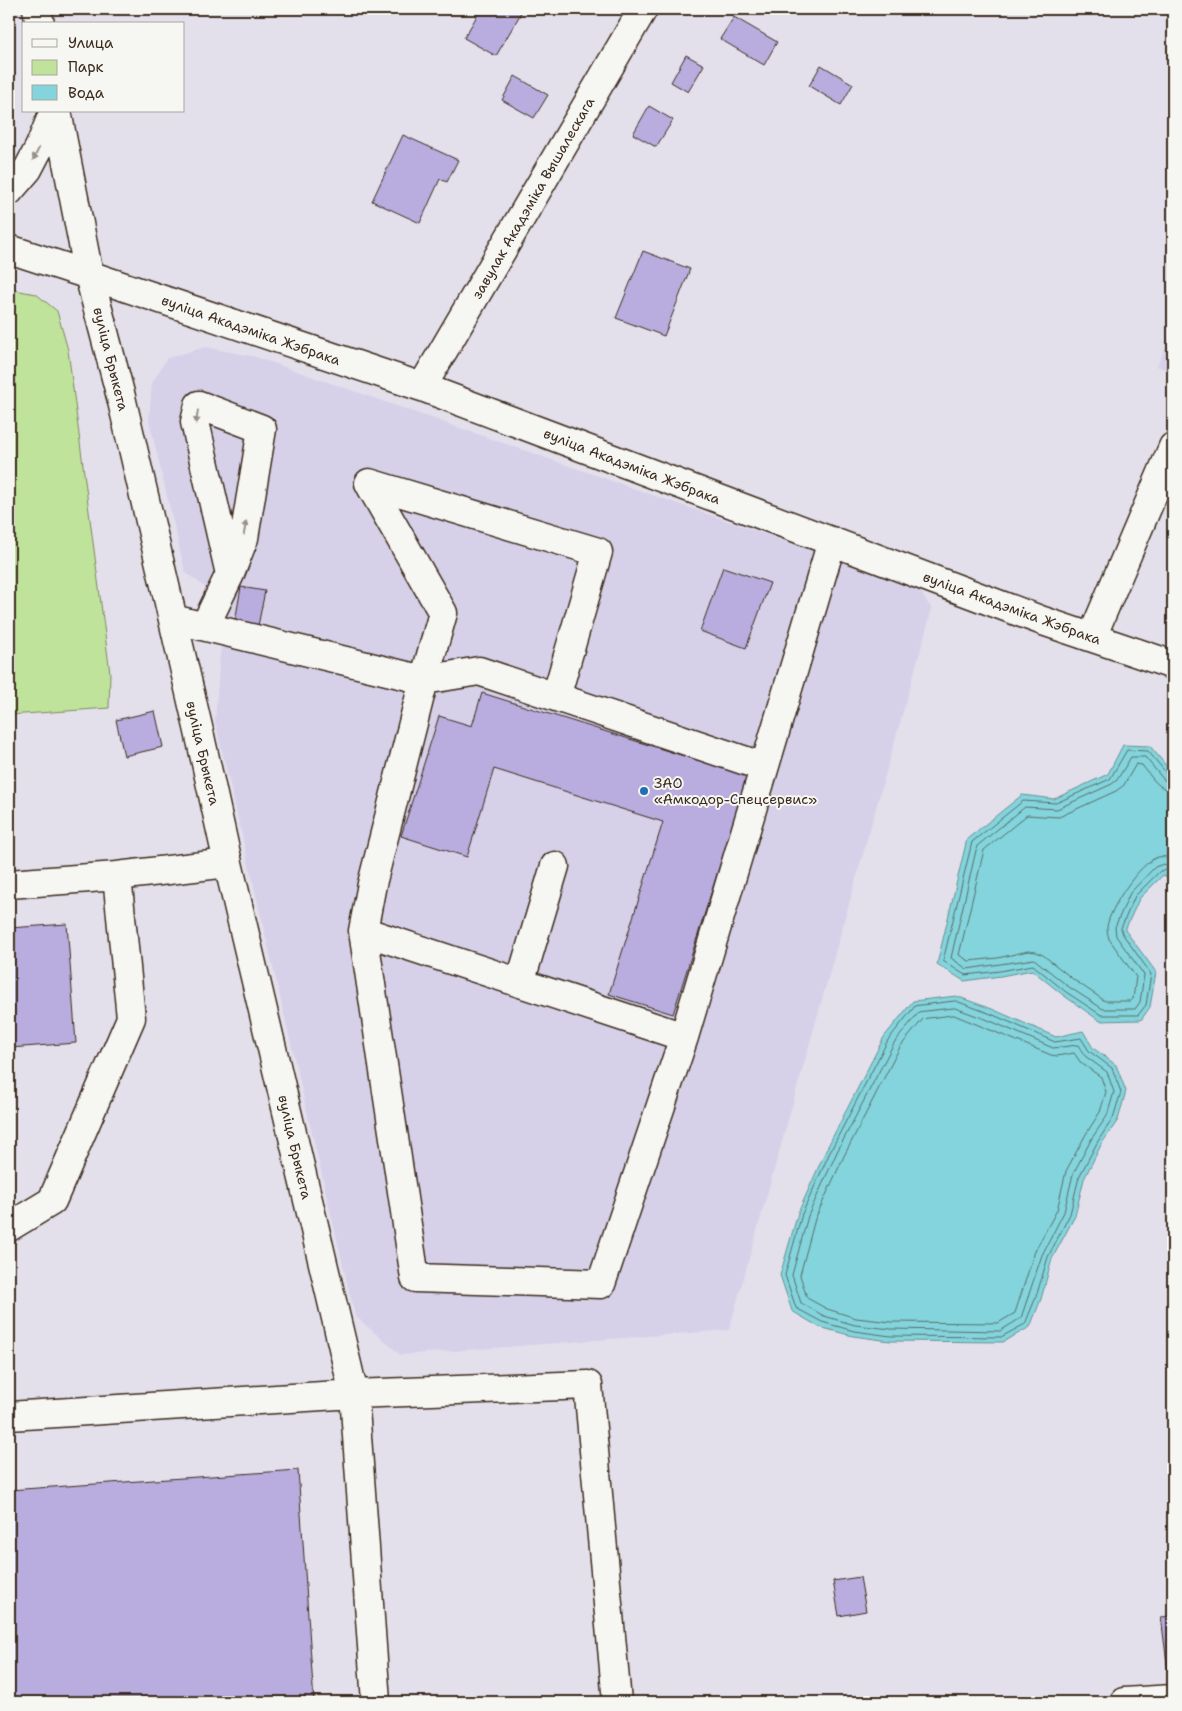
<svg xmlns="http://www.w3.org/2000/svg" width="1182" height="1711" viewBox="0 0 1182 1711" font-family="'Shantell Sans',sans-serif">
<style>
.built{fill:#d6d1e8}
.green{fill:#c0e39c;stroke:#7e865d}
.water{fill:#83d4dc;stroke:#669090}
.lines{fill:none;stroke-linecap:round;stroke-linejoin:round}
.shore{stroke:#586e6a;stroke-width:1}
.building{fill:#b8adde;stroke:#3b2a1e}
.minor-casing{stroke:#3b2a1e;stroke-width:31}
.minor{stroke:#f6f6f2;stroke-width:28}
.oneway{fill:#989088}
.poi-dot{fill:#1f6fb2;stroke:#f6f6f2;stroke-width:2}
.labels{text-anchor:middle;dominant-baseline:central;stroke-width:4;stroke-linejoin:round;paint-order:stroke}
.street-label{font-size:14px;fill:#3b2a1e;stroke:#f6f6f2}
.poi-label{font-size:14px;fill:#3b2a1e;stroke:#f6f6f2;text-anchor:start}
</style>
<rect width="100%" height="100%" fill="#e3e0ec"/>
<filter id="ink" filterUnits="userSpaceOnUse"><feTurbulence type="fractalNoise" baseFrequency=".02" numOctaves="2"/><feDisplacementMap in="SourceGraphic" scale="10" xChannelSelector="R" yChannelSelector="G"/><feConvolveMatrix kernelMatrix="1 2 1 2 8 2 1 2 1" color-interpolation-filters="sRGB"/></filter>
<g filter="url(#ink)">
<path class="built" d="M9 65 16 103 9 139Z
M1173 331V372L1157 366Z
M206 347 256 357 917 587 932 609 729 1330 401 1355 355 1316 215 721 220 654 228 605 185 572 149 420 152 383 167 358Z"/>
<path class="green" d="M9 289 36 294 57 311 68 350 110 673 109 708 9 715Z"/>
<path class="water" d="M1123 745 1150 746 1173 774V880L1163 875 1139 899 1125 930 1156 972 1150 1007 1141 1020 1100 1021 1063 995 1032 970 1001 976 964 981 937 964 967 839 1022 795 1054 799 1108 774Z
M956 996 992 1009 1056 1037 1083 1031 1093 1048 1116 1065 1126 1091 1118 1120 1102 1143 1084 1179 1075 1216 1052 1259 1041 1299 1030 1327 1003 1342 890 1341 853 1336 819 1327 792 1311 780 1275 798 1213 827 1148 884 1037 913 1001Z"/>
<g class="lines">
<path class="shore" d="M1173 777 1168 775 1148 751 1127 750 1110 779 1056 803 1023 801 972 842 943 961 965 975 1000 971 1033 965 1066 992 1101 1015H1138L1146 1005 1151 974 1122 933 1121 928 1135 896 1160 871 1165 870 1173 874
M1173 783 1164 780 1145 757H1131L1117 780 1112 784 1057 809 1025 807 977 846 951 958 967 969 1034 959 1069 987 1103 1009H1135L1140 1002 1144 975 1116 936 1115 927 1130 893 1155 867 1163 864 1173 867
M1173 791C1158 790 1151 776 1142 765L1136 764 1124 785 1116 791 1059 817 1027 815 984 850 959 955 969 961 998 958 1028 951 1036 952 1043 955 1074 980 1105 1001H1131L1133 999 1136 977 1109 939C1108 935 1107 932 1107 927 1109 909 1140 862 1158 857 1164 856 1168 857 1173 859
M956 1001 991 1014 1055 1042 1081 1038 1089 1051 1112 1068 1121 1092 1113 1118 1098 1141 1079 1177 1070 1214 1048 1257 1036 1297 1025 1324 1001 1337 891 1336 854 1331 822 1322 796 1308 785 1275 802 1214 831 1150 888 1040 915 1006Z
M955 1008 988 1020 1053 1048 1078 1045 1085 1056 1107 1072 1114 1092 1107 1116 1092 1138 1073 1174 1064 1212 1042 1255 1021 1318 1000 1331 891 1329 855 1325 824 1316 801 1303 792 1275 808 1216 837 1152 894 1043 919 1012Z
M954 1015 1051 1055 1057 1056 1074 1053 1081 1063 1101 1077 1106 1092 1100 1112 1086 1134 1066 1171 1057 1210 1035 1251 1015 1313 998 1323 891 1322 856 1318 827 1309 807 1298 800 1275 815 1219 844 1156 900 1047 923 1019Z"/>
</g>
<path class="building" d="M481 9H514L521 13 496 56 464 38Z
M734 17 777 42 764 65 720 39Z
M686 55 704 65 688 92 671 82Z
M821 65 853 84 841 105 809 86Z
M515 76 548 95 534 118 502 100Z
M649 106 673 120 656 147 633 134Z
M403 135 458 160 447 182 440 179 420 223 372 201Z
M643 251 690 269 664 336 616 318Z
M723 567 770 583 746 648 700 631Z
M241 587 265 591 258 626 235 622Z
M482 693 748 776 673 1014 609 994 663 822 494 769 467 857 401 836 439 716 472 726Z
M155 711 163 747 124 756 116 720Z
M67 924 76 1043 10 1048 9 928Z
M298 1470 314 1702H9V1490Z
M860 1577 866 1611 839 1616 833 1581Z
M1173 1616V1679H1169L1161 1617Z"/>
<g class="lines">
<g class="minor-casing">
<path id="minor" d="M37 9 40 24
M57 111 89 275 121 397 198 727 228 863 354 1394 376 1702
M9 191 28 169 40 146 54 111
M9 249 89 275 422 387 1043 621 1173 665
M422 387 643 9
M173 619 424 680 372 884 363 931 684 1037 832 541
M205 626 230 574 244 538 262 429 199 405 195 422 230 574
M1092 637 1173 447
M556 697 598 552 369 483 443 613 424 680 479 671 764 767
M9 884 117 876 228 863
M363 931 415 1278 601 1284 684 1037
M520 983 555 866
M9 1227 52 1201 131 1018 117 876
M9 1416 354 1394 588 1385 617 1702
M1124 1702 1173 1699"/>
</g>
<use href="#minor" class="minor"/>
</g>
<defs><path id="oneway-solid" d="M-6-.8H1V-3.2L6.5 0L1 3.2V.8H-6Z" transform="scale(1.25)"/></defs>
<g class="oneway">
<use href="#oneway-solid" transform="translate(36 154) rotate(117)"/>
<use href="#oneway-solid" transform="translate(197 417) rotate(98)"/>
<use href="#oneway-solid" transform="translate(245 528) rotate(-80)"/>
</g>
</g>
<circle class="poi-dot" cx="644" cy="791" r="5"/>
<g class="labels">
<g class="street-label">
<text transform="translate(533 198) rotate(-60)">завулак Акадэміка Вышалескага</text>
<text transform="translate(251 330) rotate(19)">вуліца Акадэміка Жэбрака</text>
<text transform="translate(111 359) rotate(76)">вуліца Брыкета</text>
<text transform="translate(632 466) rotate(21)">вуліца Акадэміка Жэбрака</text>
<text transform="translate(1012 608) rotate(20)">вуліца Акадэміка Жэбрака</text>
<text transform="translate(203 753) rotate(77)">вуліца Брыкета</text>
<text transform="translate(295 1147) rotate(77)">вуліца Брыкета</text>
</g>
<g class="poi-label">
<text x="654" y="783">ЗАО<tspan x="654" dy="16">«Амкодор-Спецсервис»</tspan></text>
</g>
</g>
<rect width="1182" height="1711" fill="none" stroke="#f6f6f2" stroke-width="30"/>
<rect x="15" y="15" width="1152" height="1681" fill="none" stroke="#3b2a1e" stroke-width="2" filter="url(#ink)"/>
<rect x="22" y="22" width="162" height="90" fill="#f6f6f2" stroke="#aba49d"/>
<rect x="32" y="39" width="25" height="8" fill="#f6f6f2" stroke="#aba49d"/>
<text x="68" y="48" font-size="15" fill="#3b2a1e">Улица</text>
<rect x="32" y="60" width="25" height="15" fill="#c0e39c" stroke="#aba49d"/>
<text x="68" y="72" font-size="15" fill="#3b2a1e">Парк</text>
<rect x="32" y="85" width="25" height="15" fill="#83d4dc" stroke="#aba49d"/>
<text x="68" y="98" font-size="15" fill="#3b2a1e">Вода</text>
</svg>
